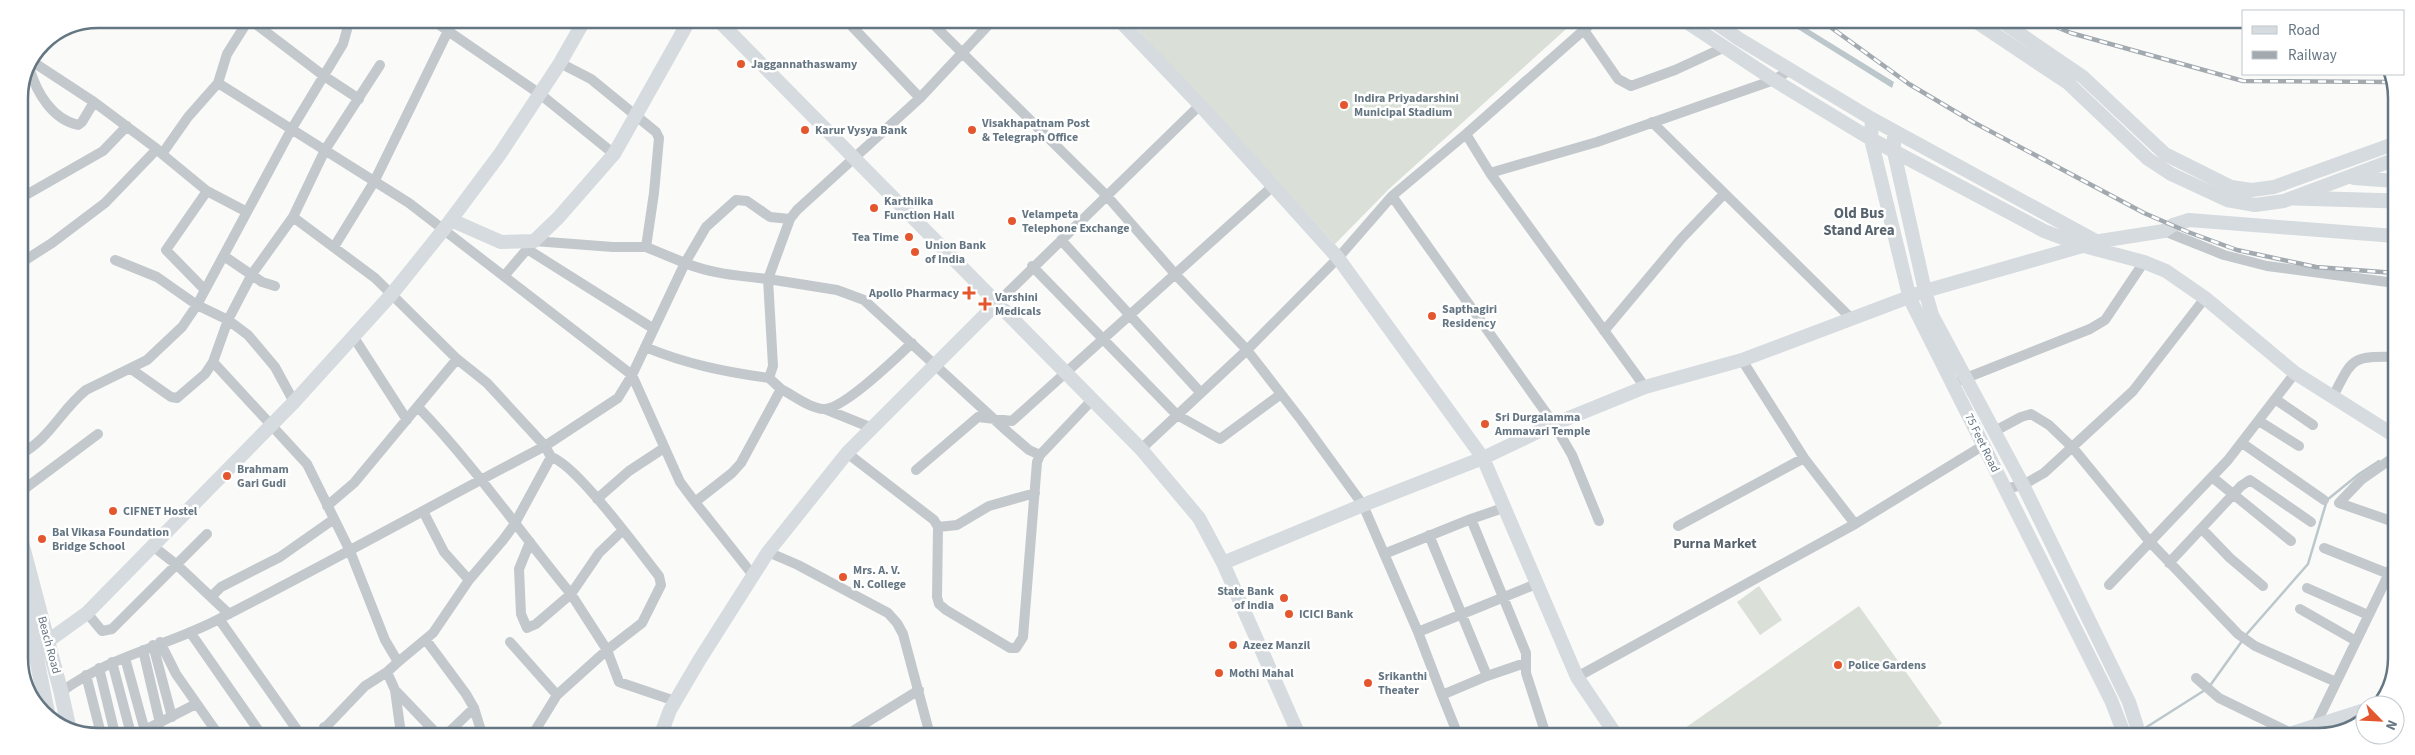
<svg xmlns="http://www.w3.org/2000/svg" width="2415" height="755" viewBox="0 0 2415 755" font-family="'Source Sans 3',sans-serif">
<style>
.grass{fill:#dadfd7}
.water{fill:#bbc7cb}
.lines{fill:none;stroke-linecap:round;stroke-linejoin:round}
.stream{stroke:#bbc7cb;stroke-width:2.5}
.street{stroke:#c3c8cc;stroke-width:10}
.secondary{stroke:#d6dbdf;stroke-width:14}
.primary{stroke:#d6dbdf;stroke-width:15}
.rail-casing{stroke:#a2aab0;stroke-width:4.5}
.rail{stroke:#fff;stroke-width:2.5;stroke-dasharray:8;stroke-linecap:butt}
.poi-dot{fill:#e4572e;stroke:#fff;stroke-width:2}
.labels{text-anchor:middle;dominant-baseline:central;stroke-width:5;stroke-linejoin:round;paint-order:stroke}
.poi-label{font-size:12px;font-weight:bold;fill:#657683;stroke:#fff;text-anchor:start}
.street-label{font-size:12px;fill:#657683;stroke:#fff}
.neighbourhood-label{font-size:14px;font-weight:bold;fill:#57646e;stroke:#fff}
.quarter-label{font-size:15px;font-weight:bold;fill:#57646e;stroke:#fff}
.rim{fill:none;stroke:#657683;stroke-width:2.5}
</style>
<rect width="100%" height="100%" fill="#fafaf8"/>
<path class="grass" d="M1129 20 1575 21 1389 189 1335 244Z
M1759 586 1782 620 1760 635 1737 602Z
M1859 606 1942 723 1927 736 1675 735Z"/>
<path class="water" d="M1785 21H1795L1894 82 1892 88Z"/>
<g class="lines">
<path class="stream" d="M2245 636 2308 564 2327 500 2359 474 2379 461
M2209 687 2242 641
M2142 730 2205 690"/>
<path class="street" d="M249 19 324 76 359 99
M456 19 448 31 540 94 614 154
M846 20 920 98
M929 20 1107 196 1176 275 1247 350 1302 421 1363 505 1418 632 1442 695
M1584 30 1618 79 1631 86 1675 70 1725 47
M33 62 94 102 157 149
M560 63 591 79 656 132 659 138 654 193 646 247 685 263 706 227 736 200 747 201 770 217 790 219
M380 65 325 150 293 217 252 274 228 320 213 362 307 464 350 551 385 640 398 662 433 633 469 580 503 540 514 525 551 457 545 446 618 398 632 375 685 263C712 274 739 276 768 279L790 219 797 210 920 98 993 20
M30 70C37 93 52 119 78 125L82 122 94 102
M218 83 409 203 632 375 680 482 695 502 732 473 741 463 781 389 769 378
M1652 122 1852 319
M1466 134 1490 173 1645 387
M162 154 207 191 247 212
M1490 173 1597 142 1774 80 1790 70
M1392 196 1554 424 1572 455 1599 521
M19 199 103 151 127 126
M2164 231 2224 255 2267 266 2395 283
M1061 240 1201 393
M334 247 374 182 448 31 431 19
M527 249 654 329
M224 256 262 282 275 286
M115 260 157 277 197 305 228 320 248 335 275 367 294 402
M19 264 52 243 105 203 157 149 162 154 188 117 218 83 227 54 249 19
M1032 266 1177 415 1220 439 1281 394
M505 275 534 241 613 247H646
M205 290 166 250 207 191
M998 302 1200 105
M1604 331 1681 239 1723 195
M353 336 407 420
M645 347C686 364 725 372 769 378L773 366 768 279 837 290 864 300 1008 432 1029 450 1040 455
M1742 360 1804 458 1855 524
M131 369 171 397 177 398 205 374 213 362
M1961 380 2090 329 2105 320 2144 262
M781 389C793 395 809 408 823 409 842 411 897 357 912 343
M2332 398C2353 359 2349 356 2395 357
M2275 399 2313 425
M418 407C474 465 520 532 571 594L599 553 622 531
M825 409 872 428
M2259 421 2299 446
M1995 431 2021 417 2031 414 2049 425 2073 448 2150 542 2238 634 2255 646 2336 682
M2242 443 2324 500
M1141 449 1247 350 1338 258 1392 196 1466 134 1594 21
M847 453 934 520 938 527 937 597 939 604 946 610 1010 648H1016L1023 637 1037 462 1040 455 1093 399
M19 455C50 439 60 411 86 390L147 360 182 327 197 305 291 130 343 44 350 19
M916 470 978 417 1012 421 1273 186
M2212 477 2291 541
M2004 489 2023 485 2044 473 2133 391 2205 298
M19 493 98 434
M597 499 629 471 664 448
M695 502 752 574
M327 506 354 483 457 359
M1506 507 1471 519 1526 653V673L1546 735
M423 511 444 552 469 580
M2394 522 2339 503 2361 480 2394 457
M1678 526 1804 458
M938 527 957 525 989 506 1035 493
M2202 529 2230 558 2263 586
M1429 535 1487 676
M530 542 519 569 521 614 527 628 536 624 571 594 607 650 619 682 675 701
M154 547 177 565 229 614
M2324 548 2389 574
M768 552 798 565 888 613 897 623 903 634 930 735
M1384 554 1471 519
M2169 563 2241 486 2250 480 2311 522
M2109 585 2228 460 2295 373
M2307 588 2368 615
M212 596 221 587 280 557 334 519
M2300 609 2356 641
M87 613 102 631 112 629 207 534
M219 619 300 734
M190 632 261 734
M1418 632 1536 584
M426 640 466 694 474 708 482 734
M160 642 176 674 218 734
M510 642 557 695
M153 645 172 717
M143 650 160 723
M125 658 145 731
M112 662 131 734
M99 668 115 734
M387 672 395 690 401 734
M86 675 101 734
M1577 677 1855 524 1984 445
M2196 678 2219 698 2291 733
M395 690 437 734
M61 692C109 656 168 646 219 619 329 563 436 503 545 446L487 383 457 359 375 278 293 217
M2316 724 2394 563
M324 727 337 734
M139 733 196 704
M319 734 365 686 387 672 398 662
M447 734 474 708
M533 734 557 695 607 650 642 623 661 585 659 576C639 551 576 464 551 457
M848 734 919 690
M1458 735 1442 695 1487 676 1525 663"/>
<path class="secondary" d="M718 20 1141 449 1199 518 1223 563 1299 735
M1119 20 1200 105 1338 258 1483 458 1577 677 1616 735
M1685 21 1774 80 1871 139 2044 231 2084 246 2144 262 2166 271 2205 298 2295 373 2395 436
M1713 21 1739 39 1872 119 2103 245
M1975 21 2068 83 2148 159 2171 174 2227 200 2255 205 2284 201 2396 159
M2001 21 2083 77 2165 154 2231 187 2252 190 2274 187 2396 143
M1872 119 1871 139 1910 299 2111 700 2125 736
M1894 131V152L1925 291 1932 315 2023 485 2129 702 2140 736
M2354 178 2396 181
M451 220 501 242 534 241 558 218 614 154 690 19
M1223 563 1363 505 1483 458 1554 424 1645 387 1742 360 1925 291 2100 241 2164 231 2173 225 2189 220 2395 236
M38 644 48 641 87 613 294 402 391 295 444 229 500 154 560 63 585 19
M661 734 670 710 700 659 768 552 847 453 998 302
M2283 736 2365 710"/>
<path class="primary" d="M2294 198 2396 201
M19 533 61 692 69 728
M19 586 34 646 48 715"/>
<g class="rail-casing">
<path id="rail" d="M1822 21 1909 84 1973 122 2144 213 2188 232 2237 250 2316 267 2395 273
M2054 26 2071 33 2243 81 2392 82"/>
</g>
<use href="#rail" class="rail"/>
</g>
<g class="poi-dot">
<circle cx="741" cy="64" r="5"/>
<circle cx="1344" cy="105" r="5"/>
<circle cx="805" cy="130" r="5"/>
<circle cx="972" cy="130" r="5"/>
<circle cx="874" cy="208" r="5"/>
<circle cx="1012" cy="221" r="5"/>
<circle cx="909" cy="237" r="5"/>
<circle cx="915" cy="252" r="5"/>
<path d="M966.5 285.5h5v5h5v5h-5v5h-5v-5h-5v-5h5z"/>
<path d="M982.5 296.5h5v5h5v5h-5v5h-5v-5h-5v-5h5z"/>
<circle cx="1432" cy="316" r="5"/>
<circle cx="1485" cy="424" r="5"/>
<circle cx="227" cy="476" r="5"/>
<circle cx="113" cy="511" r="5"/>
<circle cx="42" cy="539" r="5"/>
<circle cx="843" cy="577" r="5"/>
<circle cx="1284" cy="598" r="5"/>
<circle cx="1289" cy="614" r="5"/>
<circle cx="1233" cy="645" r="5"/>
<circle cx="1838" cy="665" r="5"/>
<circle cx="1219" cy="673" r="5"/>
<circle cx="1368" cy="683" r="5"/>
</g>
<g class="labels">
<g class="poi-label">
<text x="751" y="64">Jaggannathaswamy</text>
<text x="1354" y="98">Indira Priyadarshini<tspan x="1354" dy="14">Municipal Stadium</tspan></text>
<text x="982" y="123">Visakhapatnam Post<tspan x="982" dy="14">&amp; Telegraph Office</tspan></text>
<text x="815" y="130">Karur Vysya Bank</text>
<text x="884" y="201">Karthiika<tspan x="884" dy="14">Function Hall</tspan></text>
<text x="1022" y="214">Velampeta<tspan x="1022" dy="14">Telephone Exchange</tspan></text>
<text x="899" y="237" text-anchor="end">Tea Time</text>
<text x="925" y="245">Union Bank<tspan x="925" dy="14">of India</tspan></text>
<text x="959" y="293" text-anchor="end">Apollo Pharmacy</text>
<text x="995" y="297">Varshini<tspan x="995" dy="14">Medicals</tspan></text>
<text x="1442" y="309">Sapthagiri<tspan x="1442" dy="14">Residency</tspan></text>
<text x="1495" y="417">Sri Durgalamma<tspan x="1495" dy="14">Ammavari Temple</tspan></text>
<text x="237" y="469">Brahmam<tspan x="237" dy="14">Gari Gudi</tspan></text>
<text x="123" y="511">CIFNET Hostel</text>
<text x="52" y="532">Bal Vikasa Foundation<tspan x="52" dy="14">Bridge School</tspan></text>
<text x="853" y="570">Mrs. A. V.<tspan x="853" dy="14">N. College</tspan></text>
<text x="1274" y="591" text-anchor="end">State Bank<tspan x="1274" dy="14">of India</tspan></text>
<text x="1299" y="614">ICICI Bank</text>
<text x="1243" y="645">Azeez Manzil</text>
<text x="1848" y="665">Police Gardens</text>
<text x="1229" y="673">Mothi Mahal</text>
<text x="1378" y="676">Srikanthi<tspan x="1378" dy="14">Theater</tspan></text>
</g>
<g class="street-label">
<text transform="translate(1982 443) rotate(64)">75 Feet Road</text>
<text transform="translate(49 645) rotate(75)">Beach Road</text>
</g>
<g class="neighbourhood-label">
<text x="1715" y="544">Purna Market</text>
</g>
<g class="quarter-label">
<text x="1859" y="213">Old Bus<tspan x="1859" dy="17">Stand Area</tspan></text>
</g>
</g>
<path d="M0 0H2415V755H0ZM98 28H2318A70 70 0 0 1 2388 98V658A70 70 0 0 1 2318 728H98A70 70 0 0 1 28 658V98A70 70 0 0 1 98 28Z" fill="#fff" fill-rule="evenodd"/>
<path class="rim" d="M98 28H2318A70 70 0 0 1 2388 98V658A70 70 0 0 1 2318 728H98A70 70 0 0 1 28 658V98A70 70 0 0 1 98 28Z"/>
<rect x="2242" y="10" width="162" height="65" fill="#ffffff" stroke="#c1c8cd"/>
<rect x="2252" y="26" width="25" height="8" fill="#d6dbdf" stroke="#c1c8cd"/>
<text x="2288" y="35" font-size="15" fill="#657683">Road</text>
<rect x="2252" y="51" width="25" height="8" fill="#a2aab0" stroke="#c1c8cd"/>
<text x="2288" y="60" font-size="15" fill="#657683">Railway</text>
<g transform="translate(2380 720) rotate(114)"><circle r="24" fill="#ffffff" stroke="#c1c8cd"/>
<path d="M0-4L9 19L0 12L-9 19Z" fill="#e4572e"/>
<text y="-8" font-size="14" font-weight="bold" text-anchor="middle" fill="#657683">N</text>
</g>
</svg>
